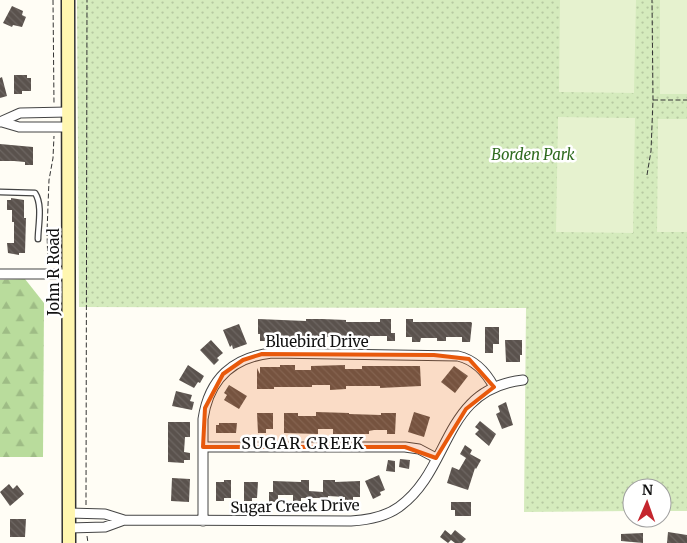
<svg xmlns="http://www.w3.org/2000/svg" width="687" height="543" viewBox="0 0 687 543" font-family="Merriweather,serif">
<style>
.forest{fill:url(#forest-firs)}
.park{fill:url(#park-dots)}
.pitch{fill:#e6f2cf}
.building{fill:url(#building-back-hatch)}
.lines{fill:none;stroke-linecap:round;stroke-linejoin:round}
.lane-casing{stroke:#444;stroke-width:7}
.street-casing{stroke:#444;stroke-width:11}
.secondary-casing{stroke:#333;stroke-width:15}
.path{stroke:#333;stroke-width:1;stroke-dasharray:5 2.5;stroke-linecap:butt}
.lane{stroke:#fff;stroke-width:4.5}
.street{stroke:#fff;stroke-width:9}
.secondary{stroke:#fff6b0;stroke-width:12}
.marked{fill:#e8590c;fill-opacity:0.2;stroke:#e8590c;stroke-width:4;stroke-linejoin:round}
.labels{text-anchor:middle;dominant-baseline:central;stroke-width:5;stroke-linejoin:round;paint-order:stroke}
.park-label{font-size:15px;font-style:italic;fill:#2f6b1f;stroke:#fff}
.street-label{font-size:15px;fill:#111;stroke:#fff}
.neighbourhood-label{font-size:16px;letter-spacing:1px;fill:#111;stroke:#fff}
</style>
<defs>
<pattern id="forest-firs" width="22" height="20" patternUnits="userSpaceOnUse" patternTransform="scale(1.25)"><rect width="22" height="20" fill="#b9dc9c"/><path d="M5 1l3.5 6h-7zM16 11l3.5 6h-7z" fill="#9ebc85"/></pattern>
<pattern id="park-dots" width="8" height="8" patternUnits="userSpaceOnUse" patternTransform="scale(1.25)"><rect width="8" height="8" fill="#d5ebbd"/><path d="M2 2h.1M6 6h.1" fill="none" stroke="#b6c8a1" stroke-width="1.8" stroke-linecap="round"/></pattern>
<pattern id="building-back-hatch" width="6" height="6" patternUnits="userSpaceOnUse" patternTransform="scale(1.25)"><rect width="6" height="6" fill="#5a524d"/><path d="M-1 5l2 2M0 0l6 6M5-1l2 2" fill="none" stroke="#6d6662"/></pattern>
</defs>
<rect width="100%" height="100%" fill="#fffdf5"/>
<path class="forest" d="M25 279 44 303 43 457H0V280Z"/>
<path class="park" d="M77 0H687V511H662V488H632V511L524 512 526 308 79 307Z"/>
<path class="pitch" d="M560 0H636L634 93 559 92Z
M660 0H687V94H660Z
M558 117 635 118 633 233 556 232Z
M658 119H687V232H657Z"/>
<path class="building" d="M12 6 23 11 22 15 26 17 22 27 13 25 12 27 3 23Z
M14 75H27V78H31V91H22V94H14Z
M2 77 7 96 0 98V78Z
M0 144 33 147V165H25V162L14 161H0Z
M11 198 24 200V218H26L25 253H19V255L8 253 7 243H14V222H12V210H7V200H11Z
M258 319 306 321V319H322L346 320V322H380V319H391V333H395V341H387V336H370L369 341H362V338H345V341H337V337H320V341H288V336H275V341H260V334H258Z
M406 319H413V322H471L472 323 470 342H462V337H446V341H437V338H421L420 342H412V337H406Z
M239 324 247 344 233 349 232 345 230 347 223 330Z
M485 327H499V344H493V353H485Z
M211 340 223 353 217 358 219 360 214 365 200 350Z
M505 340H522V355H520V362H506Z
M188 365 204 376 200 383 198 382 194 388 179 380Z
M280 365H295V370H311V366L345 365V369H362V366H420L421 386 380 388V386H346V389L330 390V385H312V387H274V389H257V368L260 374V367H280Z
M454 366 468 376 455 393 441 382Z
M229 385 247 396 239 409 224 400 227 395 224 393Z
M176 391 192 395 190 401 194 402 192 410 172 406Z
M506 402 513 425 502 429 496 414 500 412 498 406Z
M316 412 349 413V414L381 415V413H396L395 434H387V430H374L369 431V434H333V429H318V434L284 433V413H298V416H316Z
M414 412 430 417 424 437 408 432Z
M257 413H273V429H266V433H258Z
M480 421 496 434 489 446 475 434 479 430 475 427Z
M168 422H190V437H185L184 452 190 453V460H184V463L168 462Z
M219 423H237L236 433H216V425H219Z
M465 445 472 450 470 454 481 460 476 469 475 468 468 490 447 483 452 467 459 470 466 458 460 454Z
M400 459 410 460 409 469 399 467Z
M388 460 395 461V472L386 471Z
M379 475 385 490 380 492 381 495 373 499 365 481Z
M172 478 190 479 189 502 171 501Z
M224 480H231V498H224V501H216V482H224Z
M301 480H309V491L323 492V480H335V482L360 481V497H353V502H345V497L328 496V502H319V498H301V501H293V495H278V502H269V492H273V481L301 482Z
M244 482H258L257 498H252V501H244Z
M9 484 13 489 17 485 24 494 10 506 0 492Z
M451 502H471V516H455V510H451Z
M10 519H26L25 537H10Z
M445 530 451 535 455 530 466 539 462 543H455L451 540 448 543 440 537Z
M668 532 687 535V543H667Z
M643 533V543L621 541V534Z"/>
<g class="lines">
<g class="lane-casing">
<path id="lane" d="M0 192 35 193C43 205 38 226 38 239"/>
</g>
<g class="street-casing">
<path id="street" d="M0 122 20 113 68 112
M2 122 19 127H68
M0 274H69
M203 447H405L419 449 436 458
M69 513 105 514 124 520 351 521C368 520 385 517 399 507 452 469 442 389 523 380
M203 521V419C209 379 233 357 272 353L458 356C475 360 486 372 494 387
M69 528 105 527 124 520"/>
</g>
<g class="secondary-casing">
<path id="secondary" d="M68 0 69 543"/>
</g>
<path class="path" d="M53 0 54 104
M653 100H687
M647 175 651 151 653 100 652 0
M48 266 47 232 49 180 53 158 54 136
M86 505 87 0
M87 536 88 543"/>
<use href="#lane" class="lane"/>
<use href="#street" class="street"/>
<use href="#secondary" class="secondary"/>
</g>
<path class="marked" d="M262 354 434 355 469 359 494 387 466 409 436 458 405 447H203L205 408 223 374 243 360Z"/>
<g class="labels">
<g class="park-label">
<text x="533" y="154">Borden Park</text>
</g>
<g class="street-label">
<text transform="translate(53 272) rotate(-90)">John R Road</text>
<text x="317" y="341">Bluebird Drive</text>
<text transform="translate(295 506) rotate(-1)">Sugar Creek Drive</text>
</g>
<g class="neighbourhood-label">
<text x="303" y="443">SUGAR CREEK</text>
</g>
</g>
<g transform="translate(647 503) rotate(2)"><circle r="24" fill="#ffffff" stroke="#a0a0a0"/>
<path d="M0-4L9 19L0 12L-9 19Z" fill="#c4262e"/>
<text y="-8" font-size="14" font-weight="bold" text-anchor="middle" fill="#111111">N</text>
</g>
</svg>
